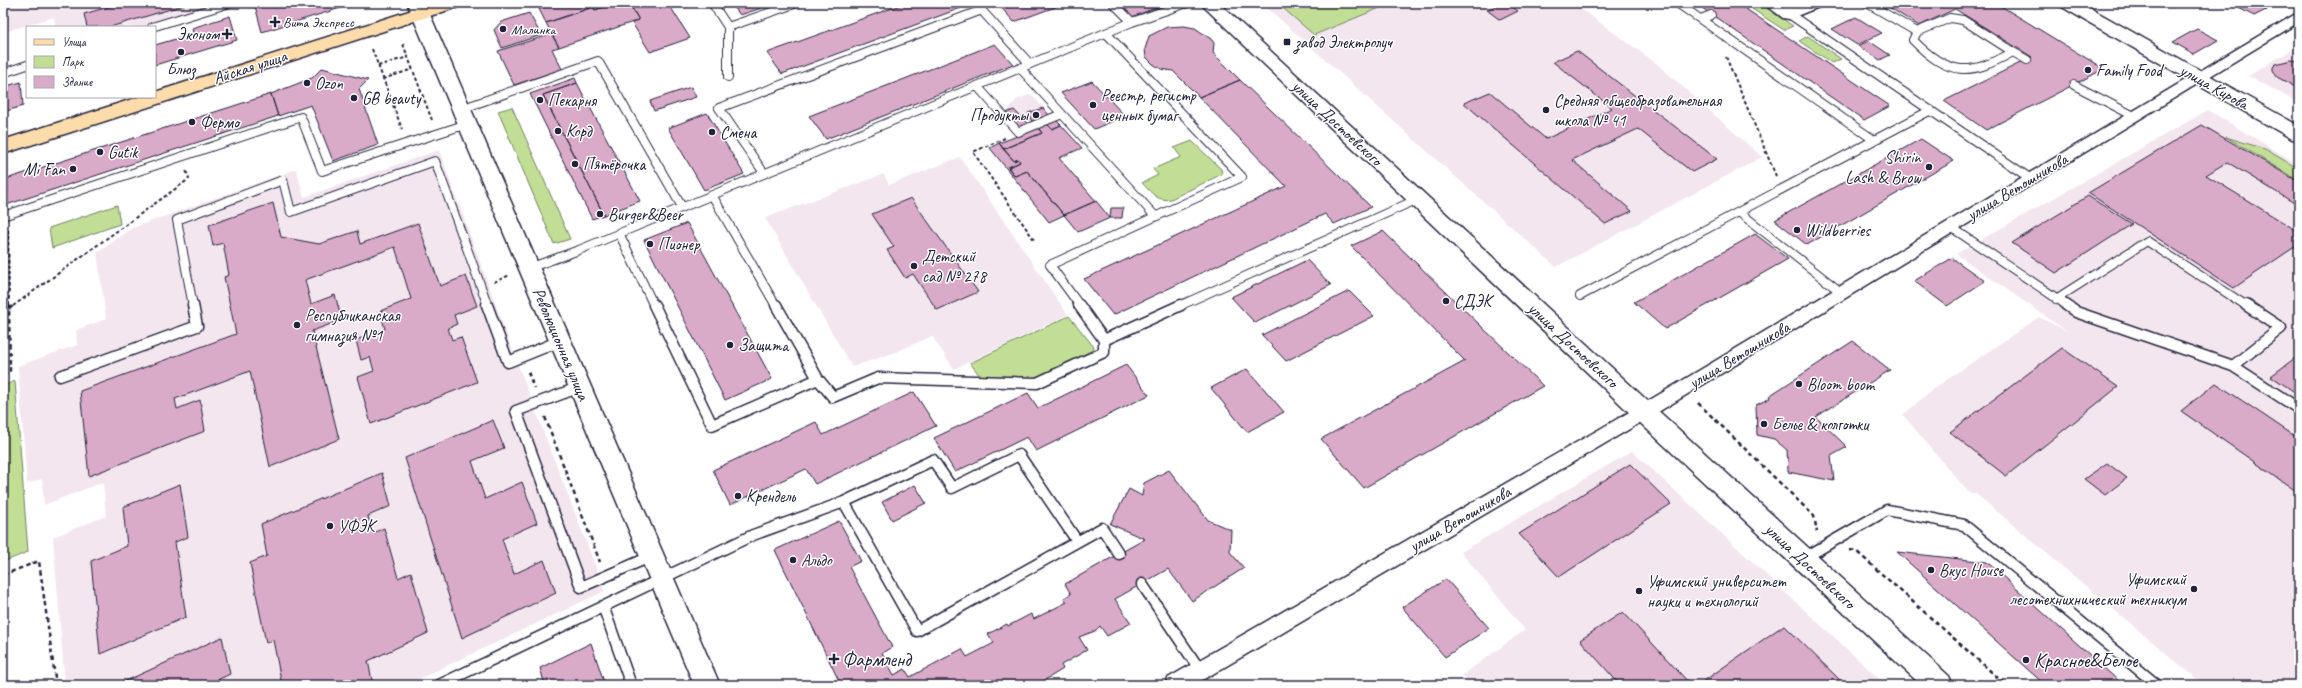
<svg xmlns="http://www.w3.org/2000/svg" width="2302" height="688" viewBox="0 0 2302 688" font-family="Caveat,sans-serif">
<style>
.built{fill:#f4e6ef}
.green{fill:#c2de95;stroke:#728068}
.building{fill:#daaac9;stroke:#22223b}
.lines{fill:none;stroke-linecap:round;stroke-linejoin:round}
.lane-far1-casing{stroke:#22223b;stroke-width:10}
.lane-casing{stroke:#22223b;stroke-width:13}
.street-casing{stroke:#22223b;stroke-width:3}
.secondary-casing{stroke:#22223b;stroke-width:3}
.primary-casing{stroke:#22223b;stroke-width:3}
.path-far1{stroke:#22223b;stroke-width:2;stroke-dasharray:3.5 2.5;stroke-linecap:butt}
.path{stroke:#22223b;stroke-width:2.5;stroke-dasharray:4.5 3.5;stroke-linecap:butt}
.lane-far1{stroke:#fff;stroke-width:8}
.lane{stroke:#fff;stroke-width:10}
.street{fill:#fff;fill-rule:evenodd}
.secondary{fill:#fff;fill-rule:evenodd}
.primary{fill:#fddcac;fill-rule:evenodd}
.poi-dot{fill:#22223b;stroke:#fff;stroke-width:1.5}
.labels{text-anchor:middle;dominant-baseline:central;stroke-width:3;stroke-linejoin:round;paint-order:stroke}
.far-poi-label{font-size:14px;fill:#22223b;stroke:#fff;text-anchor:start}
.poi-label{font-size:17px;fill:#22223b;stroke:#fff;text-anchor:start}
.street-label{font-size:17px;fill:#22223b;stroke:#fff}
.near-poi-label{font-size:20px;fill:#22223b;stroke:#fff;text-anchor:start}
</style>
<rect width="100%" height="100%" fill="#fff"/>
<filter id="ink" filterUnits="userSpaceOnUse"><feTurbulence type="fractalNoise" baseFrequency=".025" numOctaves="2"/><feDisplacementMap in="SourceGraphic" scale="8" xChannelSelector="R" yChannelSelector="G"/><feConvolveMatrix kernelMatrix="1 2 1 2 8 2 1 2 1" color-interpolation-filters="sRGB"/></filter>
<g filter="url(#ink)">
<path class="built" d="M3 3H223L143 27H55L54 17 4 32Z
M1262 3H1573L1657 64 1762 157 1556 267Z
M2299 45V103L2248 76Z
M1031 94 1050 115 1028 124 1014 110 1006 113 1016 100Z
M2208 110 2299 165V685H2204L1976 494 1968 492 1903 415 1933 389 2039 317 2068 332 1956 254Z
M439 150 521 373 605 591 406 685H65L53 537 106 516 103 482 44 505 42 479 27 484 18 366 77 345 76 330 106 319 97 253 132 228 296 169 304 197Z
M960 157 1068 315 954 369 932 336 896 352 852 367 765 218 884 174 889 185Z
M1632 451 1886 685H1470L1462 675 1525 630 1461 552Z"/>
<path class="green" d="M1277 3H1392L1314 35Z
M1762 5 1793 26 1784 30 1752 9Z
M1808 36 1841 59 1832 63 1799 41Z
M512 107 570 239 554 244 498 111Z
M2226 137 2265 149 2299 169V181Z
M1192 141 1221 169 1222 174 1171 199C1157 202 1151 192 1142 183L1158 175 1153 169 1181 157 1174 148Z
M117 205 120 224 52 248 49 228Z
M1069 316 1094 347 1093 352 1036 380 980 376 970 363Z
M15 381 28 552 3 562V386Z"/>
<path class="building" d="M122 3H191L110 27H87L84 14Z
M264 3H357L262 32 255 6Z
M557 3 582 4 616 3 595 10 593 7 546 23 539 9Z
M616 3H629L639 20 559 47 546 23 593 7 595 10Z
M629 3H668L690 38 650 52 632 23 639 20Z
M731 3H777L740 15Z
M906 3H956L961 8 782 74 767 53Z
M997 3H1055L1058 6 1014 22Z
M1118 3H1157L1160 6 1132 17Z
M1502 3H1507L1518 11 1500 20 1487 10Z
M1695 3H1737L1890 106 1864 120Z
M1996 3 2104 69 1986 130 1944 101 2032 57 1955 9 1919 26 1884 4Z
M2111 3H2129L2121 8Z
M2229 3H2253L2266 10 2254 16Z
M529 13 541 35 502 48 494 30 501 22Z
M230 16 237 40 155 65V45L193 34 192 28Z
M1856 17 1882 33 1857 45 1832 29Z
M1184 26 1195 28 1211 39 1214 43 1213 53 1240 80 1199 97 1173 71 1161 69 1153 64 1146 57 1145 49 1149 36 1167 27Z
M2197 29 2218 40 2194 54 2173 42Z
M551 34 559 47 552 49 562 69 514 85 498 51Z
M1869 41 1890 55 1880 60 1858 46Z
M995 44 1013 64 826 139 809 116Z
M1577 51 1717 159 1692 172 1638 129 1572 160 1632 211 1605 224 1464 103 1490 92 1546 139 1612 108 1553 62Z
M2291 60 2299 61V89L2277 77 2273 70V67L2276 64Z
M322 68 368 80 359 89 378 145 333 161 311 105 278 116 271 94 312 78Z
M575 78 577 83 543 95 604 215 592 219 530 94Z
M1240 80 1371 207 1334 224 1325 214 1113 315 1084 279 1286 186 1199 97Z
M1092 81 1125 116 1094 129 1061 93Z
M21 82 23 106 3 112V87Z
M577 83 640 201 604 215 543 95Z
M691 87 696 97 654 111 650 101Z
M271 94 278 116 3 206V180Z
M1043 108 1049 115 1034 122 1031 120 1028 113Z
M1014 110 1028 124 1020 128 1006 113Z
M707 113 744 174 704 190 668 128Z
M1056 120 1061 125 1052 129 1047 124Z
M1047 124 1052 129 1061 125 1082 148 1059 158 1096 201 1064 215 1027 171 1015 176 1008 168 1020 162 1018 159 1014 161 1003 149 1042 133 1038 128Z
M2202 125 2299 182V206L2227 162 2206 175 2299 232V244L2234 288 2088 193Z
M1038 128 1042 133 1003 149 999 143Z
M1921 139 1954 161 1807 245 1775 220Z
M999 143 1014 161 1018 159 1020 162 1008 167 1015 176 1027 171 1064 215 1049 222 990 148Z
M2088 196 2132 224 2056 273 2012 243Z
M911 198 978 292 937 310 913 274 905 278 887 250 894 247 872 214Z
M1096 201 1110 218 1078 232 1064 215Z
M273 203 281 237 319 244 357 231 360 244 418 223 440 286 466 276 477 306 454 315 457 324 448 328 452 340 461 337 477 382 371 424 358 377 374 371 370 357 361 360 356 340 385 329 380 311 411 299 395 247 305 280 311 304 335 295 342 320 312 331 339 439 270 467 250 371 175 399 177 409 200 400 205 431 89 476 80 391 236 334 224 277 229 275 223 243 213 246 209 225Z
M1111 208H1123L1122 218H1110Z
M687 223 772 379 725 400 644 240Z
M1383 231 1543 386 1364 488 1321 439 1465 361 1351 246Z
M1755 234 1788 259 1665 329 1634 302Z
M1952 258 1985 281 1947 306 1914 281Z
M1307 260 1331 285 1255 323 1231 297Z
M1349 291 1374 316 1286 361 1262 335Z
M1853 341 1890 370 1816 417 1847 447 1831 456 1834 481 1788 472 1787 450 1774 439 1757 435 1756 405 1770 398 1769 396Z
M2062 348 2118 387 2006 476 1950 432Z
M2299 355V395L2271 376Z
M1126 365 1149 395 1036 451 1027 437 955 472 934 438 1028 393 1038 408Z
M1247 369 1284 412 1247 432 1211 388Z
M2216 383 2299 439V493L2181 411Z
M914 392 936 426 815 484 806 469 730 505 713 470 816 422 823 435Z
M493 420 504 448 472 461 485 499 522 482 537 523 502 539 514 574 544 560 556 593 462 638 405 458Z
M2107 463 2127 478 2105 495 2084 479Z
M1630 464 1671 504 1559 577 1519 534Z
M1169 470 1208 520 1231 530 1230 552 1244 568 1192 601 1168 569 1115 599 1131 623 1107 636 1100 626 1095 631 1079 637 1087 650 1061 665 1063 669 1037 685H841L775 550 839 521 861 561 849 567 892 647 882 653 894 675 905 669 910 677 962 649 967 657 994 643 988 634 1007 624 1008 626 1031 614 1034 619 1067 602 1064 598 1071 594 1065 584 1145 539 1110 524 1129 489 1142 496 1144 483Z
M382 473 391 506 368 516 373 533 384 528 398 578 411 572 428 633 368 661 373 685H282L273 640 266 643 250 563 267 556 261 524Z
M180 484 188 537 175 542 186 617 100 654 91 561 127 546 123 507Z
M915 485 926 503 892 520 882 502Z
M1897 552 1987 562 2123 685H2045Z
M1446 579 1489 628 1445 657 1402 607Z
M1623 612 1691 685H1620L1580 640Z
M1784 625 1845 685H1698Z
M222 637 230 674 207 685H117Z
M591 643 605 685H545L540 668Z"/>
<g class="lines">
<g class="lane-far1-casing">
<path id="lane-far1" d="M712 3 728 27 797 3
M975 3 1030 64
M1113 3 1132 22
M1677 3 1874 140
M1867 3 1917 32
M1789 14 2031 179
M1950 18 1963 20 2013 52C1970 76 1949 77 1913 40L1917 32Z
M1701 19 1711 15
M152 27 230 3
M728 27V77
M2013 52 2027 60
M1020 68 1155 216
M3 73 27 65
M2074 85 2134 116
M977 86 1018 132 1062 114
M461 109 598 61 682 207
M764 173 719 108 982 10
M712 195 776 306
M1739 212 1842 293
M3 216 301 117 322 171 467 124
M1951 227 2068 306
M619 233 654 306
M529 268 579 250 1132 22 1187 3
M1580 296 1931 110
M2056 299 2147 241 2247 306
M193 306 177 220 283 180 291 212 435 161 488 306
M1080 306 1050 265 1242 177 1106 33
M1179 306 1418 199"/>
</g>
<g class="lane-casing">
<path id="lane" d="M487 305 508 362 560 341
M654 305 712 425 818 379 776 305
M1079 305 1104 340 1181 305
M2066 305 2076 312 2233 366 2299 409
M2233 366 2281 328 2246 305
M60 376 197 326 193 305
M818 379 833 397 878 378 1037 383 1104 352V340
M580 387 516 411 581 587 652 556
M844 502 917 631 1102 528 1119 554
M1804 558 1887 510 1964 525 2157 685
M1142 584 1200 670
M603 606 631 685
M439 685 753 535 844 502 933 460 952 488 1019 455 1077 541"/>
</g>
<g class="street-casing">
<path id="street" d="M2299 12V22L1650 417 1194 685H1165L1168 678 1638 407Z"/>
</g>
<g class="secondary-casing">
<path id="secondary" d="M407 3H425L720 685H694Z
M1200 3H1219L1652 405 1949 676 1953 685H1921L1636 419Z
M1763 3H1784L1790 7 1799 3H1822L1819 7 1789 19 1783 18Z
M2059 3H2081L2299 126V140L2292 139 2062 7Z"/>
</g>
<g class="primary-casing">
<path id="primary" d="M434 3H461L458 7 3 154V140L139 97H155V92Z"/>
</g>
<path class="path-far1" d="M403 44 432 120
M372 49 402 129
M1726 57 1776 176
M378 66 408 57
M383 79 413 69
M1005 138 973 152 1035 241
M8 230 9 306
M494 282 510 275
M13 306 189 179 186 170"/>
<path class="path" d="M9 309 14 305
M528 372 534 388
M3 375 10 372 9 305
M1698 403 1814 516 1817 532
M545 417 600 562
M1850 550 1856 551 2006 685
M3 575 39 561 56 685"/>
<use href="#lane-far1" class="lane-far1"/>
<use href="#lane" class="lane"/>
<use href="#street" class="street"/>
<use href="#secondary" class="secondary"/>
<use href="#primary" class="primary"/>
</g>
</g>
<g class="poi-dot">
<path d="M273 16h4v4h4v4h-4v4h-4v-4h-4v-4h4z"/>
<circle cx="503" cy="29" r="4"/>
<path d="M225 28h4v4h4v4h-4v4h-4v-4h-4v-4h4z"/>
<rect x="1283" y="38" width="8" height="8" rx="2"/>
<circle cx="181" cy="52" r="4"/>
<circle cx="2088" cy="70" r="4"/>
<circle cx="307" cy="83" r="4"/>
<circle cx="354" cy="98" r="4"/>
<circle cx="540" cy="100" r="4"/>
<circle cx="1093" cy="105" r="4"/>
<circle cx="1546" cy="110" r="4"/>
<circle cx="1036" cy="115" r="4"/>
<circle cx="192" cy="122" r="4"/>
<circle cx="558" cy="131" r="4"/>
<circle cx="712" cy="132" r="4"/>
<circle cx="100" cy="152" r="4"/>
<circle cx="575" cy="164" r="4"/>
<circle cx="1929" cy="167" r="4"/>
<circle cx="73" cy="169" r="4"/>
<circle cx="600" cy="214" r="4"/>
<circle cx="1797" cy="230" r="4"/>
<circle cx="650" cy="244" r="4"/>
<circle cx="914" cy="266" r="4"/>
<circle cx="1446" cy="301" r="4"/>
<circle cx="297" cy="325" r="4"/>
<circle cx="730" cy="345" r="4"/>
<circle cx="1799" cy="384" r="4"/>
<circle cx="1764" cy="424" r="4"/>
<circle cx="738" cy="496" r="4"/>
<circle cx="330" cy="526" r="4"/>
<circle cx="793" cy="560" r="4"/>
<circle cx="1931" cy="570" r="4"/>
<circle cx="2194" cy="589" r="4"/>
<circle cx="1639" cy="591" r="4"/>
<path d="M832 653h4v4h4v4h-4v4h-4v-4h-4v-4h4z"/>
<circle cx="2026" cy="660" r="4"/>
</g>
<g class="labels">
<g class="far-poi-label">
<text x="283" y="22">Вита Экспресс</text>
<text x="511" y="29">Малинка</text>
</g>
<g class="poi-label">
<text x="219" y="34" text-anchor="end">Эконом</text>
<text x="1295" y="42">завод Электролуч</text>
<text x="181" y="69" text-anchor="middle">Блюз</text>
<text x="2096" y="70">Family Food</text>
<text x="315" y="83">Ozon</text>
<text x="1101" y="95">Реестр, регистр<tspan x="1101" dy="20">ценных бумаг</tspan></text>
<text x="362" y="98">GB beauty</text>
<text x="548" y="100">Пекарня</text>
<text x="1554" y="100">Средняя общеобразовательная<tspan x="1554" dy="20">школа № 41</tspan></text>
<text x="1028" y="115" text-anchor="end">Продукты</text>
<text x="200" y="122">Фермо</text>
<text x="566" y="131">Корд</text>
<text x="720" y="132">Смена</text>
<text x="108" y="152">Gutik</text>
<text x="1921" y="157" text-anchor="end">Shirin<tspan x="1921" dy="20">Lash &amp; Brow</tspan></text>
<text x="583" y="164">Пятёрочка</text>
<text x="65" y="169" text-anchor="end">Mi Fan</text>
<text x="608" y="214">Burger&amp;Beer</text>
<text x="1805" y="230">Wildberries</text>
<text x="658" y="244">Пионер</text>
<text x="922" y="256">Детский<tspan x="922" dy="20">сад № 278</tspan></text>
<text x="1454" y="301">СДЭК</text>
<text x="305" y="315">Республиканская<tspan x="305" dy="20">гимназия №1</tspan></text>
<text x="738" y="345">Защита</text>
<text x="1807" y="384">Bloom boom</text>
<text x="1772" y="424">Белье &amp; колготки</text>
<text x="746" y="496">Крендель</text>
<text x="338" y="526">УФЭК</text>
<text x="801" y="560">Альдо</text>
<text x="1939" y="570">Вкус House</text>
<text x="2186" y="579" text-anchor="end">Уфимский<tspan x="2186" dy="20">лесотехнихнический техникум</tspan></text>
<text x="1647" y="581">Уфимский университет<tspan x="1647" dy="20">науки и технологий</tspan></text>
</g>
<g class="street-label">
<text transform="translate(250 67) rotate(-18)">Айская улица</text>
<text transform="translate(2214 87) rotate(29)">улица Кирова</text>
<text transform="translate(1337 123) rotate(43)">улица Достоевского</text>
<text transform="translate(2017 187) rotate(-31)">улица Ветошникова</text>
<text transform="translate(561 344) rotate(67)">Революционная улица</text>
<text transform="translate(1573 345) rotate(43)">улица Достоевского</text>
<text transform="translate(1739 355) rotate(-31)">улица Ветошникова</text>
<text transform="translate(1460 519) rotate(-30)">улица Ветошникова</text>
<text transform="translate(1810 566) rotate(43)">улица Достоевского</text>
</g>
<g class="near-poi-label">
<text x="842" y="659">Фармленд</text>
<text x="2034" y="660">Красное&amp;Белое</text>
</g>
</g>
<rect width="2302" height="688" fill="none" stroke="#fff" stroke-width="16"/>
<rect x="8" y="8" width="2286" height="672" fill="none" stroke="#22223b" stroke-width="1.5" filter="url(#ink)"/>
<rect x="26" y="26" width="130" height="72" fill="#ffffff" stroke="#a7a7b1"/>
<rect x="34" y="39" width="20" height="6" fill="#fddcac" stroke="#a7a7b1"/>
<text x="62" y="46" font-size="12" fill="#22223b">Улица</text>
<rect x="34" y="56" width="20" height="12" fill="#c2de95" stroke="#a7a7b1"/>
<text x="62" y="66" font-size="12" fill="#22223b">Парк</text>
<rect x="34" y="76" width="20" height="12" fill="#daaac9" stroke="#a7a7b1"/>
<text x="62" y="86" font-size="12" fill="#22223b">Здание</text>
</svg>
